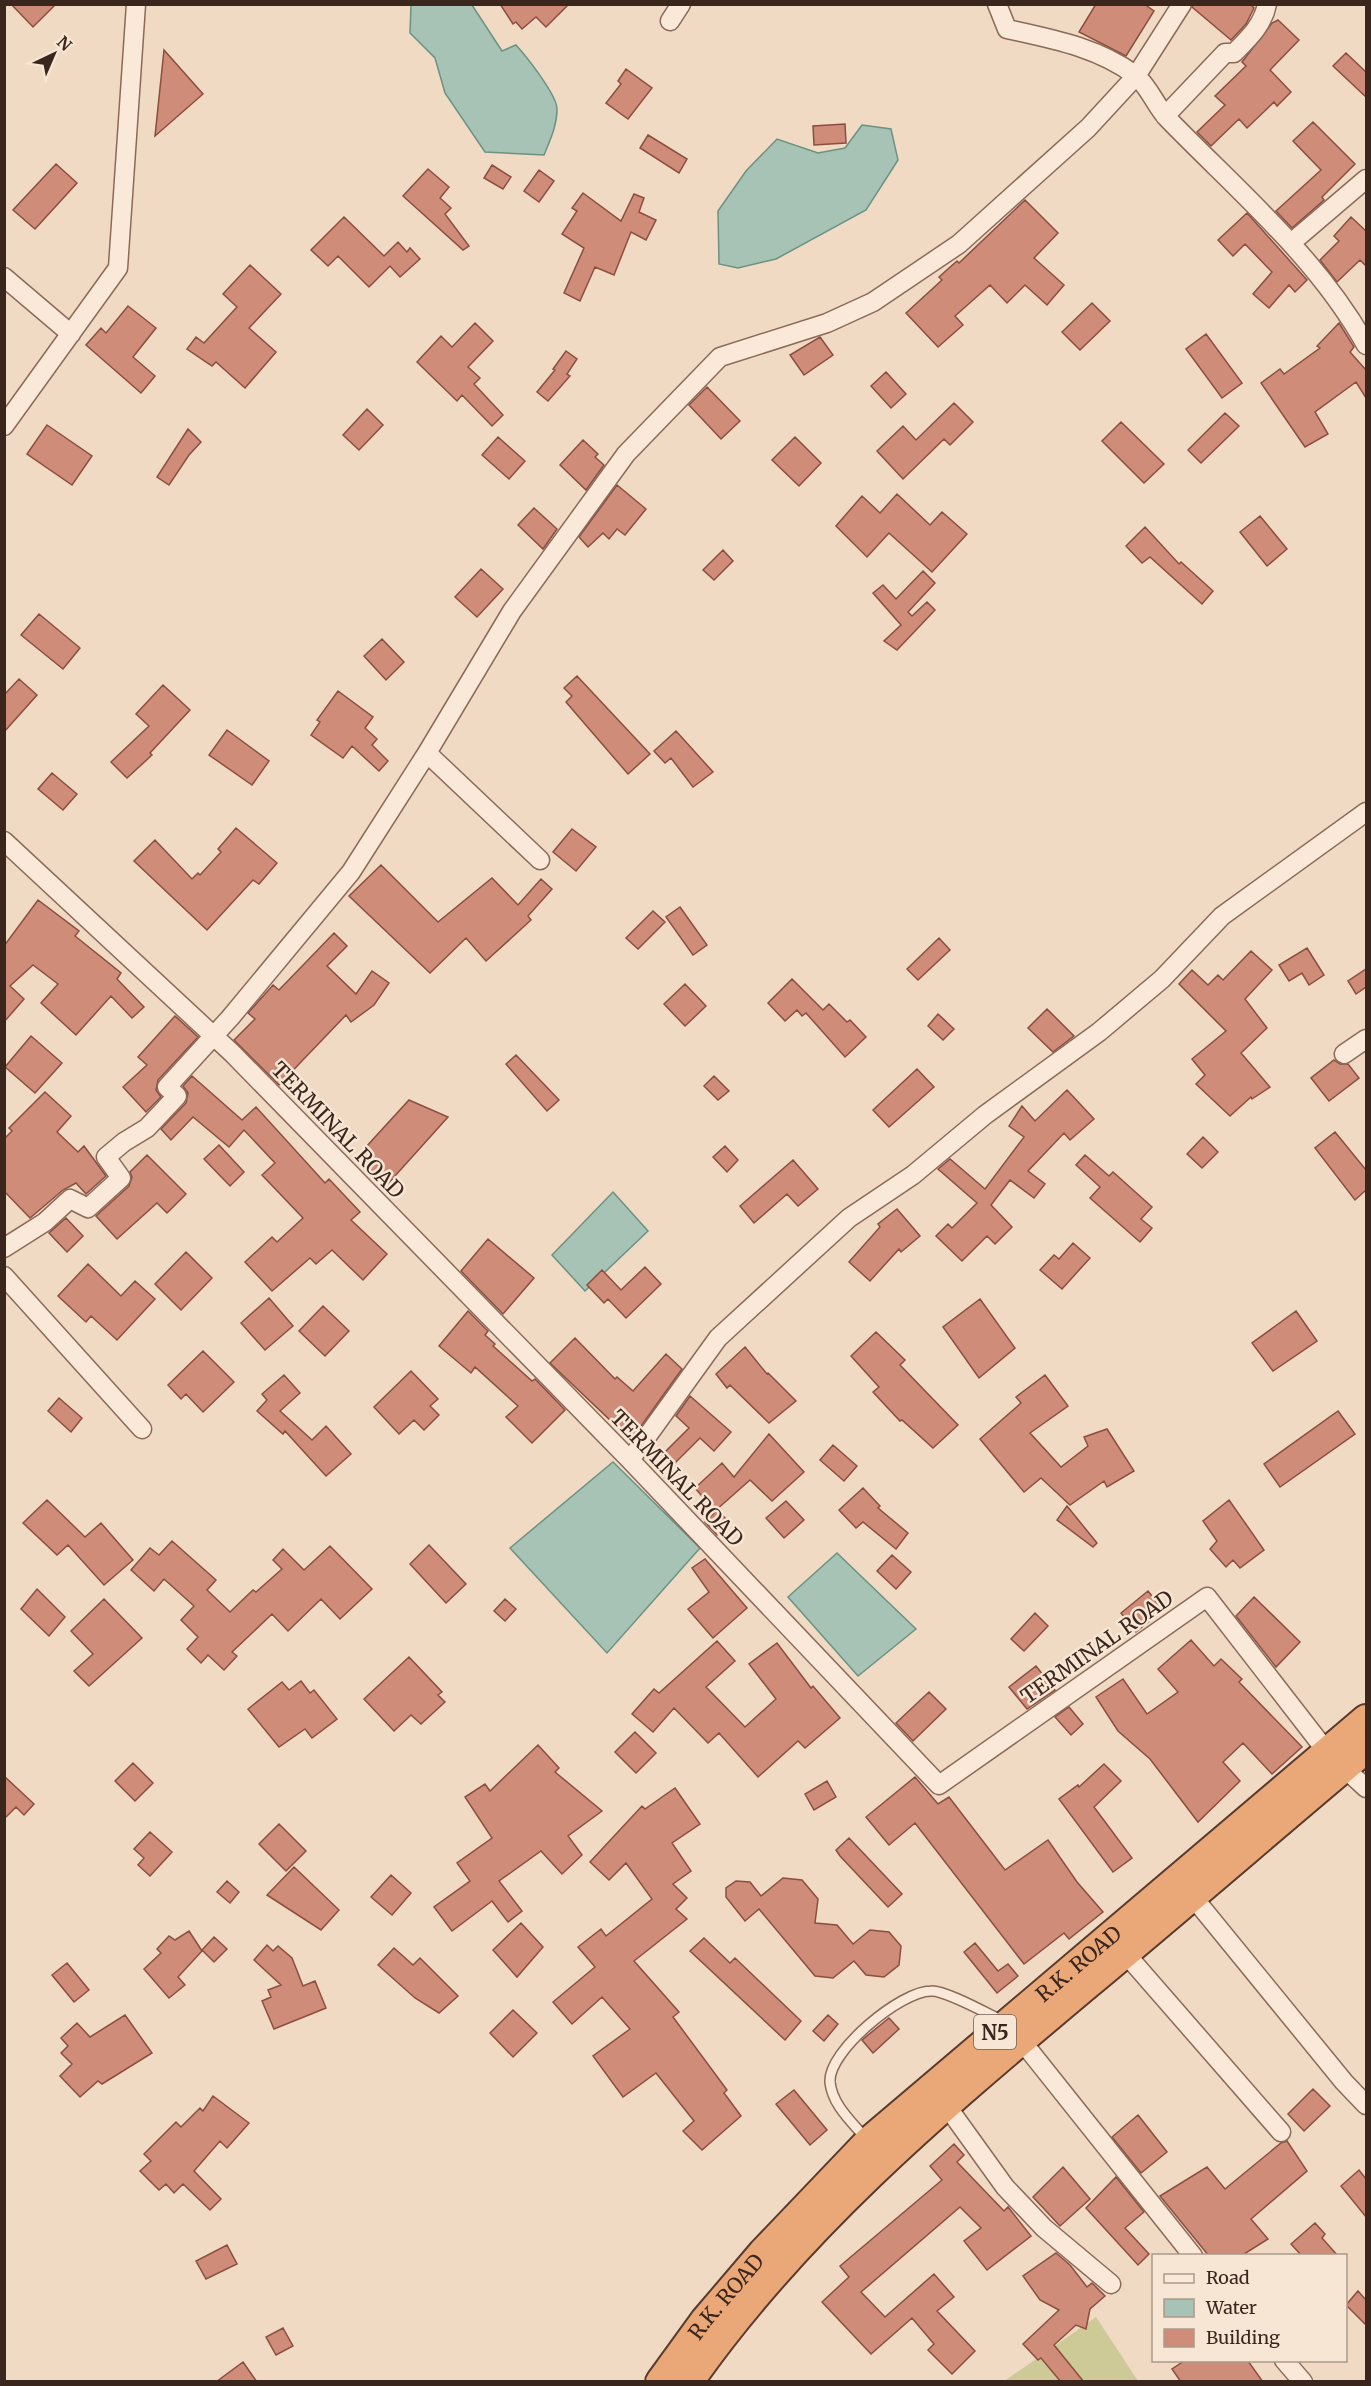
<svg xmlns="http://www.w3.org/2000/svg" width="1371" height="2386" viewBox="0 0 1371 2386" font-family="Merriweather,serif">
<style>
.green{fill:#ceca98}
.water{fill:#a6c3b5;stroke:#6c9281;stroke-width:1.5}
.building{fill:#cf8c79;stroke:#8b4e3f;stroke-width:1.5}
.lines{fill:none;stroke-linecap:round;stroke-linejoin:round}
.service-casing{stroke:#8b6a5a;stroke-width:12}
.minor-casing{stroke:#8b6a5a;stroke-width:21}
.trunk-casing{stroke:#593a2e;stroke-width:32}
.service{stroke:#fae9d8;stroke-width:9}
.minor{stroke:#fae9d8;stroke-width:18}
.trunk{stroke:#eaa777;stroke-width:28}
.labels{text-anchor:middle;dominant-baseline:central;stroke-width:5;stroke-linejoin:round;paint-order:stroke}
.shield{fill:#f7e6d4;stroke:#736055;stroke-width:1.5}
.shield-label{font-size:20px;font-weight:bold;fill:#3b261e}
.street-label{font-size:21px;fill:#3b261e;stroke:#f7e6d4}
</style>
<rect width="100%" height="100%" fill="#f0dac4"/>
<path class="green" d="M1096 2317 1138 2381 1003 2382Z"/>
<path class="water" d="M411 5H472L502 51 516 45C526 56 557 95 557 109 557 126 550 140 544 155L485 152 445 93 435 58 410 33Z
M862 125 891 129 898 160 866 210 776 259 738 268 719 264 718 211 746 171 777 139 818 153 845 148Z
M613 1192 648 1231 585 1291 552 1255Z
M613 1462 700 1548 607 1653 510 1548Z
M837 1553 916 1629 858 1676 788 1597Z"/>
<path class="building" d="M11 4H56L33 27Z
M500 4H569L546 27 536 17 522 29 516 22 513 24Z
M1096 4H1144L1154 11 1126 56 1079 32Z
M1193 4H1250L1254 8 1246 24 1231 40 1192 7Z
M1278 20 1299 40 1270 70 1291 92 1277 106 1274 102 1247 128 1239 119 1211 146 1197 132 1225 105 1215 96 1246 66 1242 62 1272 23Z
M164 50 203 94 155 136Z
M1346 53 1366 72V97L1333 66Z
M626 69 652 88 628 119 606 103 621 84 618 81Z
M1313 122 1355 164 1322 197 1324 200 1292 228 1276 211 1321 170 1293 141Z
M845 124 846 143 814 145 813 126Z
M648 135 687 159 679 173 640 148Z
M56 164 77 183 35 229 13 210Z
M492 165 511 177 503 189 484 178Z
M428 169 449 187 440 198 451 208 445 214 469 246 463 250 403 196Z
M539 170 554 181 539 202 524 191Z
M583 193 621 221 634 194 644 198 639 212 656 220 646 240 631 232 614 275 595 267 580 301 564 293 584 248 562 234 577 211 572 208Z
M1025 200 1058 233 1034 258 1064 285 1047 305 1025 285 1007 303 990 285 955 316 963 325 938 347 906 313 942 280 939 277 957 261 959 263Z
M1247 213 1307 280 1295 292 1289 285 1269 308 1253 294 1272 272 1245 244 1233 256 1218 240Z
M344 217 384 256 398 242 407 252 410 248 420 259 400 277 390 266 369 287 338 256 328 266 311 250Z
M1351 217 1366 231V266L1360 260 1337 282 1320 260 1339 241 1334 236Z
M250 265 281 294 249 328 276 352 245 388 216 362 212 366 187 349 196 337 204 343 237 307 223 294Z
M1092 303 1110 321 1080 350 1062 332Z
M128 306 156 328 133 357 155 376 141 393 86 345 101 328 106 333Z
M475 323 493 341 468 367 480 378 474 384 503 415 492 426 462 395 457 401 417 362 441 336 452 347Z
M1339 323 1354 347 1350 352 1366 370V398L1356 382 1315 412 1328 434 1305 447 1261 383 1280 369 1284 374 1320 348 1317 346Z
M1206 334 1242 383 1222 398 1186 349Z
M820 337 833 355 804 375 790 355Z
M566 351 577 359 567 374 570 376 548 401 537 392 555 370 553 369Z
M886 372 906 394 891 408 871 386Z
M707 387 740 421 721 439 689 405Z
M954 403 973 422 950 445 944 439 903 479 877 451 903 426 916 440Z
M367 409 383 425 359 450 343 435Z
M1225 413 1239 426 1201 463 1188 450Z
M1121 422 1164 464 1144 483 1102 441Z
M47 425 92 456 72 485 27 454Z
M188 429 201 442 189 455 169 485 157 477Z
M498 437 525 461 509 479 482 455Z
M795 437 821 463 799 486 772 460Z
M583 440 598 454 595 457 604 465 586 490 560 465Z
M617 485 646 509 625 535 617 529 609 539 603 533 588 547 579 537Z
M897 494 930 525 942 512 967 534 932 572 889 533 867 557 836 526 862 496 880 513Z
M534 508 557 529 543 549 518 525Z
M1260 516 1287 549 1267 566 1240 532Z
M1145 527 1179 564 1181 562 1213 591 1202 604 1150 557 1142 563 1126 546Z
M723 550 733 561 714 580 703 570Z
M481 569 503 589 477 617 455 597Z
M923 571 935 583 908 612 912 616 927 602 935 610 897 650 884 641 901 625 873 593 883 585 896 599Z
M39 614 80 648 63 669 21 635Z
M382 639 404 662 386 680 364 656Z
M577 676 650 754 628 774 566 702 572 696 564 688Z
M19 679 37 695 4 732V695Z
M163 685 190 710 150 753 152 755 127 778 111 762 149 726 136 714Z
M338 691 373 717 365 728 377 739 372 745 388 761 379 771 352 746 343 758 311 735 320 722 317 720Z
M227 730 269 761 252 785 209 755Z
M676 731 713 772 693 787 671 758 665 763 654 751Z
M52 773 77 794 63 810 38 789Z
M236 828 277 863 259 884 253 880 207 930 134 861 155 840 192 879 198 873 200 875 221 852 218 849Z
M572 829 596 847 576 871 553 852Z
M381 865 438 922 492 878 518 905 541 879 552 889 528 916 531 920 486 961 466 938 430 973 349 896Z
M38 900 79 931 75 936 121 973 117 979 144 1007 132 1018 111 996 76 1035 41 1003 58 984 33 965 10 986 24 999 4 1022V946Z
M680 907 707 945 693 955 666 917Z
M653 911 665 922 638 949 626 938Z
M334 933 347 946 327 966 356 994 372 971 389 983 374 1005 351 1022 346 1015 279 1085 234 1040 255 1019 248 1013 273 985 279 990Z
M939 938 950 950 918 980 907 969Z
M1307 948 1324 975 1309 985 1302 973 1289 981 1279 965Z
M1251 951 1272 970 1245 999 1267 1028 1241 1053 1270 1087 1252 1099 1251 1097 1230 1116 1196 1084 1205 1075 1192 1059 1226 1031 1179 984 1192 970 1208 985 1218 975 1223 980Z
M1366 969V987L1356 994 1348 981Z
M792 979 823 1010 829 1004 847 1022 850 1020 866 1037 845 1057 806 1013 802 1016 797 1010 785 1021 768 1003Z
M685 984 706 1006 685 1026 664 1004Z
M1047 1009 1074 1036 1053 1052 1028 1028Z
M938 1014 954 1029 943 1040 928 1026Z
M175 1016 198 1037 158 1080 156 1090 161 1097 146 1112 123 1087 147 1065 138 1057Z
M31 1036 62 1063 35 1093 5 1067Z
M516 1055 559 1100 547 1111 506 1064Z
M1334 1060 1340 1064H1348L1359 1078 1329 1101 1311 1078Z
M917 1069 934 1087 889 1127 873 1110Z
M192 1076 242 1120 256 1107 325 1183 329 1179 360 1212 351 1220 387 1254 363 1280 332 1250 316 1264 310 1258 272 1291 245 1262 272 1237 277 1242 303 1218 262 1175 275 1163 244 1130 229 1147 193 1117 171 1140 161 1129 186 1103 188 1093 183 1086Z
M714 1076 729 1091 718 1100 704 1086Z
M1067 1090 1094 1119 1070 1140 1064 1133 1028 1171 1045 1184 1034 1198 1010 1180 991 1205 1012 1227 995 1244 987 1236 962 1261 936 1236 948 1224 952 1228 977 1203 938 1169 950 1159 985 1189 1024 1137 1009 1126 1022 1106 1035 1121Z
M45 1092 71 1116 57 1132 78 1152 84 1146 106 1176 86 1194 76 1183 63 1190 30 1218 4 1191V1139L12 1131 9 1128Z
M409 1100 448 1117 386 1186 355 1159Z
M1335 1132 1366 1170V1190L1355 1200 1315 1148Z
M1203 1137 1218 1152 1202 1168 1187 1154Z
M219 1145 244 1172 230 1186 204 1159Z
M725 1146 738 1160 727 1172 713 1157Z
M147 1155 186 1194 167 1213 157 1203 117 1239 96 1216 129 1186 132 1177 130 1172Z
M1085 1155 1109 1176 1113 1172 1152 1207 1141 1219 1152 1228 1140 1242 1090 1198 1100 1187 1076 1165Z
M793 1160 818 1189 798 1206 787 1194 754 1223 740 1206Z
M897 1209 920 1236 901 1252 899 1249 870 1281 849 1262 880 1227 878 1224Z
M66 1218 83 1236 67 1252 49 1233Z
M488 1239 534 1278 503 1314 461 1271Z
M1073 1243 1090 1258 1062 1289 1040 1270 1054 1255 1059 1259Z
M186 1252 212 1278 181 1310 155 1284Z
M88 1264 121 1296 135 1281 155 1299 117 1340 91 1316 86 1322 58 1296Z
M645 1267 661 1284 626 1318 608 1299 604 1303 587 1285 602 1270 621 1290Z
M269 1298 293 1326 265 1350 241 1323Z
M980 1299 1015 1348 979 1378 943 1327Z
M323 1306 349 1331 325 1356 299 1331Z
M468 1311 488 1331 485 1335 495 1344 493 1346 532 1381 535 1379 565 1410 532 1443 506 1417 518 1406 475 1367 471 1373 439 1346Z
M1296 1311 1317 1341 1273 1371 1252 1343Z
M876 1332 905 1360 900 1365 958 1425 933 1448 902 1420 900 1421 873 1392 879 1387 851 1356Z
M575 1338 615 1379 617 1377 633 1391 666 1354 682 1369 631 1440 550 1363Z
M745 1347 767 1374 768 1373 796 1401 769 1423 730 1385 727 1388 716 1374Z
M203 1351 234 1382 203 1412 186 1394 181 1399 168 1385Z
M411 1371 438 1399 430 1406 439 1415 424 1430 414 1420 399 1434 374 1407Z
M284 1375 300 1393 280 1411 312 1440 326 1426 351 1454 326 1476 285 1431 283 1434 257 1411 267 1400 262 1394Z
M1045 1375 1068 1406 1030 1433 1061 1467 1088 1446 1084 1437 1107 1429 1134 1471 1107 1487 1104 1481 1070 1505 1041 1478 1024 1492 980 1439 1021 1403 1016 1397Z
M690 1396 731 1432 714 1451 700 1438 672 1466 662 1455 689 1428 676 1416Z
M59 1398 82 1418 71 1432 48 1411Z
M1338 1411 1355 1434 1280 1487 1264 1464Z
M769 1434 804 1472 772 1501 750 1480 715 1511 695 1488 722 1463 734 1477Z
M833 1445 857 1466 844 1481 820 1460Z
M863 1488 880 1506 878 1508 908 1533 896 1549 863 1522 856 1528 839 1510Z
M47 1500 85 1537 101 1523 133 1560 104 1585 68 1545 57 1555 23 1523Z
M1229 1500 1264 1550 1240 1568 1233 1560 1226 1567 1210 1549 1217 1541 1203 1521Z
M786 1501 804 1520 784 1538 766 1518Z
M1067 1506 1097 1543 1093 1547 1057 1520Z
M717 1510 730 1523 717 1535 705 1522Z
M172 1541 216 1580 207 1590 230 1612 253 1590 256 1592 282 1569 273 1560 283 1549 304 1570 330 1546 372 1589 340 1619 321 1599 288 1631 272 1614 232 1652 237 1656 224 1670 208 1655 201 1663 187 1649 198 1637 181 1620 194 1606 164 1579 154 1591 131 1570 150 1548 159 1555Z
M429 1545 466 1584 446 1603 410 1564Z
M892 1555 911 1572 896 1589 877 1571Z
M705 1559 747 1608 713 1638 688 1609 709 1592 692 1568Z
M37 1589 65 1617 49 1636 21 1609Z
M1148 1591 1163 1610 1136 1632 1121 1613Z
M1254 1597 1300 1642 1276 1667 1236 1616Z
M104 1599 142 1638 89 1686 74 1671 93 1654 71 1631Z
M505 1599 516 1609 505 1621 494 1611Z
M1035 1613 1048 1626 1024 1651 1011 1639Z
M1191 1640 1214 1666 1221 1659 1242 1679 1239 1682 1302 1747 1272 1774 1243 1743 1223 1762 1240 1781 1198 1822 1150 1759 1118 1731 1096 1697 1123 1679 1147 1714 1178 1692 1158 1669Z
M717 1641 735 1661 706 1687 745 1727 776 1699 749 1664 777 1643 811 1688 813 1686 840 1718 805 1748 798 1741 758 1777 719 1733 708 1743 674 1708 653 1732 632 1714 654 1689 659 1693Z
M409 1657 442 1692 438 1695 445 1702 421 1724 411 1715 394 1731 364 1699Z
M1036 1666 1055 1690 1027 1709 1009 1687Z
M301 1681 310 1693 314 1690 337 1719 312 1738 305 1729 279 1747 248 1709 282 1682 289 1690Z
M929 1692 946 1709 913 1741 896 1723Z
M1069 1707 1083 1724 1071 1735 1055 1717Z
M635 1732 656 1753 636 1773 615 1752Z
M538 1745 559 1768 555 1772 602 1811 568 1836 582 1855 562 1874 541 1851 499 1881 522 1911 508 1922 492 1901 452 1931 434 1907 470 1881 457 1863 492 1838 465 1797 485 1784 490 1791Z
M133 1763 153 1783 135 1801 115 1781Z
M1104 1764 1121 1781 1094 1807 1132 1858 1113 1872 1059 1799 1078 1785 1079 1787Z
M4 1776 34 1804 24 1815 16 1807 4 1819Z
M915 1777 938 1804 949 1797 1005 1870 1048 1840 1077 1882 1103 1912 1069 1939 1064 1933 1024 1964 915 1823 889 1845 866 1817Z
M827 1781 836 1797 814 1810 805 1794Z
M675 1788 700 1824 672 1843 691 1871 673 1884 687 1898 676 1909 687 1919 634 1961 679 2012 673 2017 727 2090 724 2093 741 2116 702 2150 683 2131 694 2121 656 2073 623 2097 593 2056 630 2029 602 1997 572 2024 553 2002 595 1967 578 1947 601 1929 606 1936 652 1899 626 1863 609 1880 590 1862 642 1806 645 1809Z
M279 1824 306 1851 286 1871 259 1844Z
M150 1832 172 1852 150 1876 138 1865 144 1858 134 1849Z
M849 1838 902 1894 888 1907 840 1856 836 1850Z
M294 1867 339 1910 321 1930 267 1895Z
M391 1875 411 1893 392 1915 371 1897Z
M783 1878 802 1880 818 1899 815 1923 837 1925 853 1944 870 1930 889 1932 901 1946 899 1965 884 1977 866 1975 854 1961 833 1978 815 1976 759 1909 745 1921 726 1897V1888L736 1881 750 1882 761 1896Z
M227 1881 239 1892 230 1903 217 1892Z
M521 1923 543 1947 517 1977 493 1950Z
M189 1931 202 1951 178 1977 185 1985 169 1998 144 1969 161 1953 157 1949 169 1936 175 1940Z
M214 1937 227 1949 214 1962 202 1950Z
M704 1938 730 1963 735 1958 801 2021 785 2040 690 1951Z
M975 1943 998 1971 1008 1964 1018 1976 997 1993 964 1952Z
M267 1945 273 1951 278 1946 292 1958 303 1986 315 1981 326 2008 274 2029 262 2001 271 1997 268 1990 281 1985 254 1960Z
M394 1948 413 1965 420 1958 458 1996 439 2013 415 1998 378 1965Z
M67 1963 89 1990 74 2002 52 1975Z
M513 2010 537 2033 513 2057 490 2033Z
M125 2015 152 2053 102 2084 98 2081 80 2097 60 2076 72 2064 61 2053 68 2046 61 2038 77 2023 90 2037Z
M828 2015 838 2024 824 2041 813 2031Z
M889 2018 899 2029 873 2053 862 2040Z
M1313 2089 1330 2106 1304 2131 1288 2114Z
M794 2090 827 2130 810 2145 776 2104Z
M213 2096 249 2123 227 2148 220 2141 194 2171 221 2199 210 2210 183 2184 174 2193 166 2184 159 2190 140 2171 151 2161 144 2154 176 2122 181 2127 200 2108 203 2111Z
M1138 2115 1167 2152 1141 2173 1112 2137Z
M1287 2141 1307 2171 1251 2219 1268 2239 1241 2256H1209L1160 2196 1207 2167 1225 2189 1281 2143Z
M954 2144 964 2155 957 2162 1004 2211 1008 2207 1031 2236 987 2270 964 2241 981 2228 960 2207 861 2292 885 2317 934 2274 954 2297 937 2311 975 2351 952 2374 928 2350 934 2344 912 2318 871 2354 822 2302 849 2277 840 2266 942 2180 930 2166Z
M1063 2167 1090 2199 1060 2226 1033 2197Z
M1359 2170 1366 2179V2217L1341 2186Z
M1116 2177 1144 2212 1125 2228 1149 2254 1138 2265 1086 2208Z
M1315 2223 1325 2234 1322 2238 1338 2256H1302L1291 2244Z
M227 2245 237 2264 206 2279 196 2261Z
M1056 2253 1070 2265 1087 2287 1092 2283 1105 2296 1090 2309 1086 2329 1076 2325 1054 2345 1084 2382H1061L1041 2358 1038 2360 1023 2344 1059 2310 1040 2300 1023 2276Z
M1358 2291 1366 2300V2325L1346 2305Z
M283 2328 293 2346 276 2355 266 2337Z
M1184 2361H1248L1263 2382H1181L1172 2369Z
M243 2362 257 2382H216Z"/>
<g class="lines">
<g class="service-casing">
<path id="service" d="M867 2140C853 2123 832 2105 830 2082 828 2051 901 1991 931 1991 945 1990 988 2014 1003 2021"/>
</g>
<g class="minor-casing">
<path id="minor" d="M997 4 1007 29C1052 39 1097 47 1135 75 1149 86 1156 107 1168 119 1238 191 1317 257 1366 345
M670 21 681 4
M1165 116 1225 53H1234C1249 38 1263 25 1267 4
M1291 243 1366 179
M4 277 71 334
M4 426 118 268 136 4
M427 753 540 860
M4 841 232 1053 630 1460 939 1785 1207 1597 1327 1752 1366 1788
M1344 1054 1366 1039
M4 1248 45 1222 70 1199 88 1208 121 1178 106 1157 124 1142 147 1128 177 1096 167 1087 230 1018 351 872 427 753 512 611 626 454 720 357 827 323 873 302 959 244 1088 128 1136 76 1182 4
M4 1276 142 1429
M630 1460 718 1338 849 1218 913 1175 985 1115 1099 1032 1162 979 1222 916 1366 812
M1193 1897 1344 2082 1366 2105
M1125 1953 1281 2132
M1021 2040 1193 2256
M946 2105 1005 2187 1044 2228 1111 2284
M1284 2360 1303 2382"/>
</g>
<g class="trunk-casing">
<g id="trunk">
<path id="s1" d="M660 2382 705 2320 763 2252 869 2141 1366 1719"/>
<path d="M689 2382C798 2226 944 2105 1088 1984 1182 1906 1273 1827 1366 1749"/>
</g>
</g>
<use href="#service" class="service"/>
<use href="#minor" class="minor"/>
<use href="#trunk" class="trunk"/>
</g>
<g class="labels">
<rect class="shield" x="974" y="2015" width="42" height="34" rx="4.5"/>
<g class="shield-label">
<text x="995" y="2032">N5</text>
</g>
<g class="street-label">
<text transform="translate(338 1130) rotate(46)">TERMINAL ROAD</text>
<text transform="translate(677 1478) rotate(46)">TERMINAL ROAD</text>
<text transform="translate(1097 1647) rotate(-35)">TERMINAL ROAD</text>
<text stroke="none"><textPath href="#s1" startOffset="594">R.K. ROAD</textPath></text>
<text stroke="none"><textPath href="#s1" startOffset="108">R.K. ROAD</textPath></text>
</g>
</g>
<rect width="1371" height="2386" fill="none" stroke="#3b261e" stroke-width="12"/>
<rect x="1152" y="2254" width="195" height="108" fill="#f7e6d4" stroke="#ac998b" stroke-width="1.5"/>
<rect x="1164" y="2274" width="30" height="9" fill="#fae9d8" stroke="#ac998b" stroke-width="1.5"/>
<text x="1206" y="2284" font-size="18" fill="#3b261e">Road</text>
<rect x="1164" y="2299" width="30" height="18" fill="#a6c3b5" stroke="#ac998b" stroke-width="1.5"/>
<text x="1206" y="2314" font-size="18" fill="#3b261e">Water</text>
<rect x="1164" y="2329" width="30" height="18" fill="#cf8c79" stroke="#ac998b" stroke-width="1.5"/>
<text x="1206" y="2344" font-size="18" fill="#3b261e">Building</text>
<g transform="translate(54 54) rotate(44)" stroke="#f7e6d4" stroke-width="4.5" paint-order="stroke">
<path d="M0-4.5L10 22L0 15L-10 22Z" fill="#3b261e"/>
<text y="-9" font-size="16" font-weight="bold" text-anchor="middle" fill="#3b261e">N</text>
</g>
</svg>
